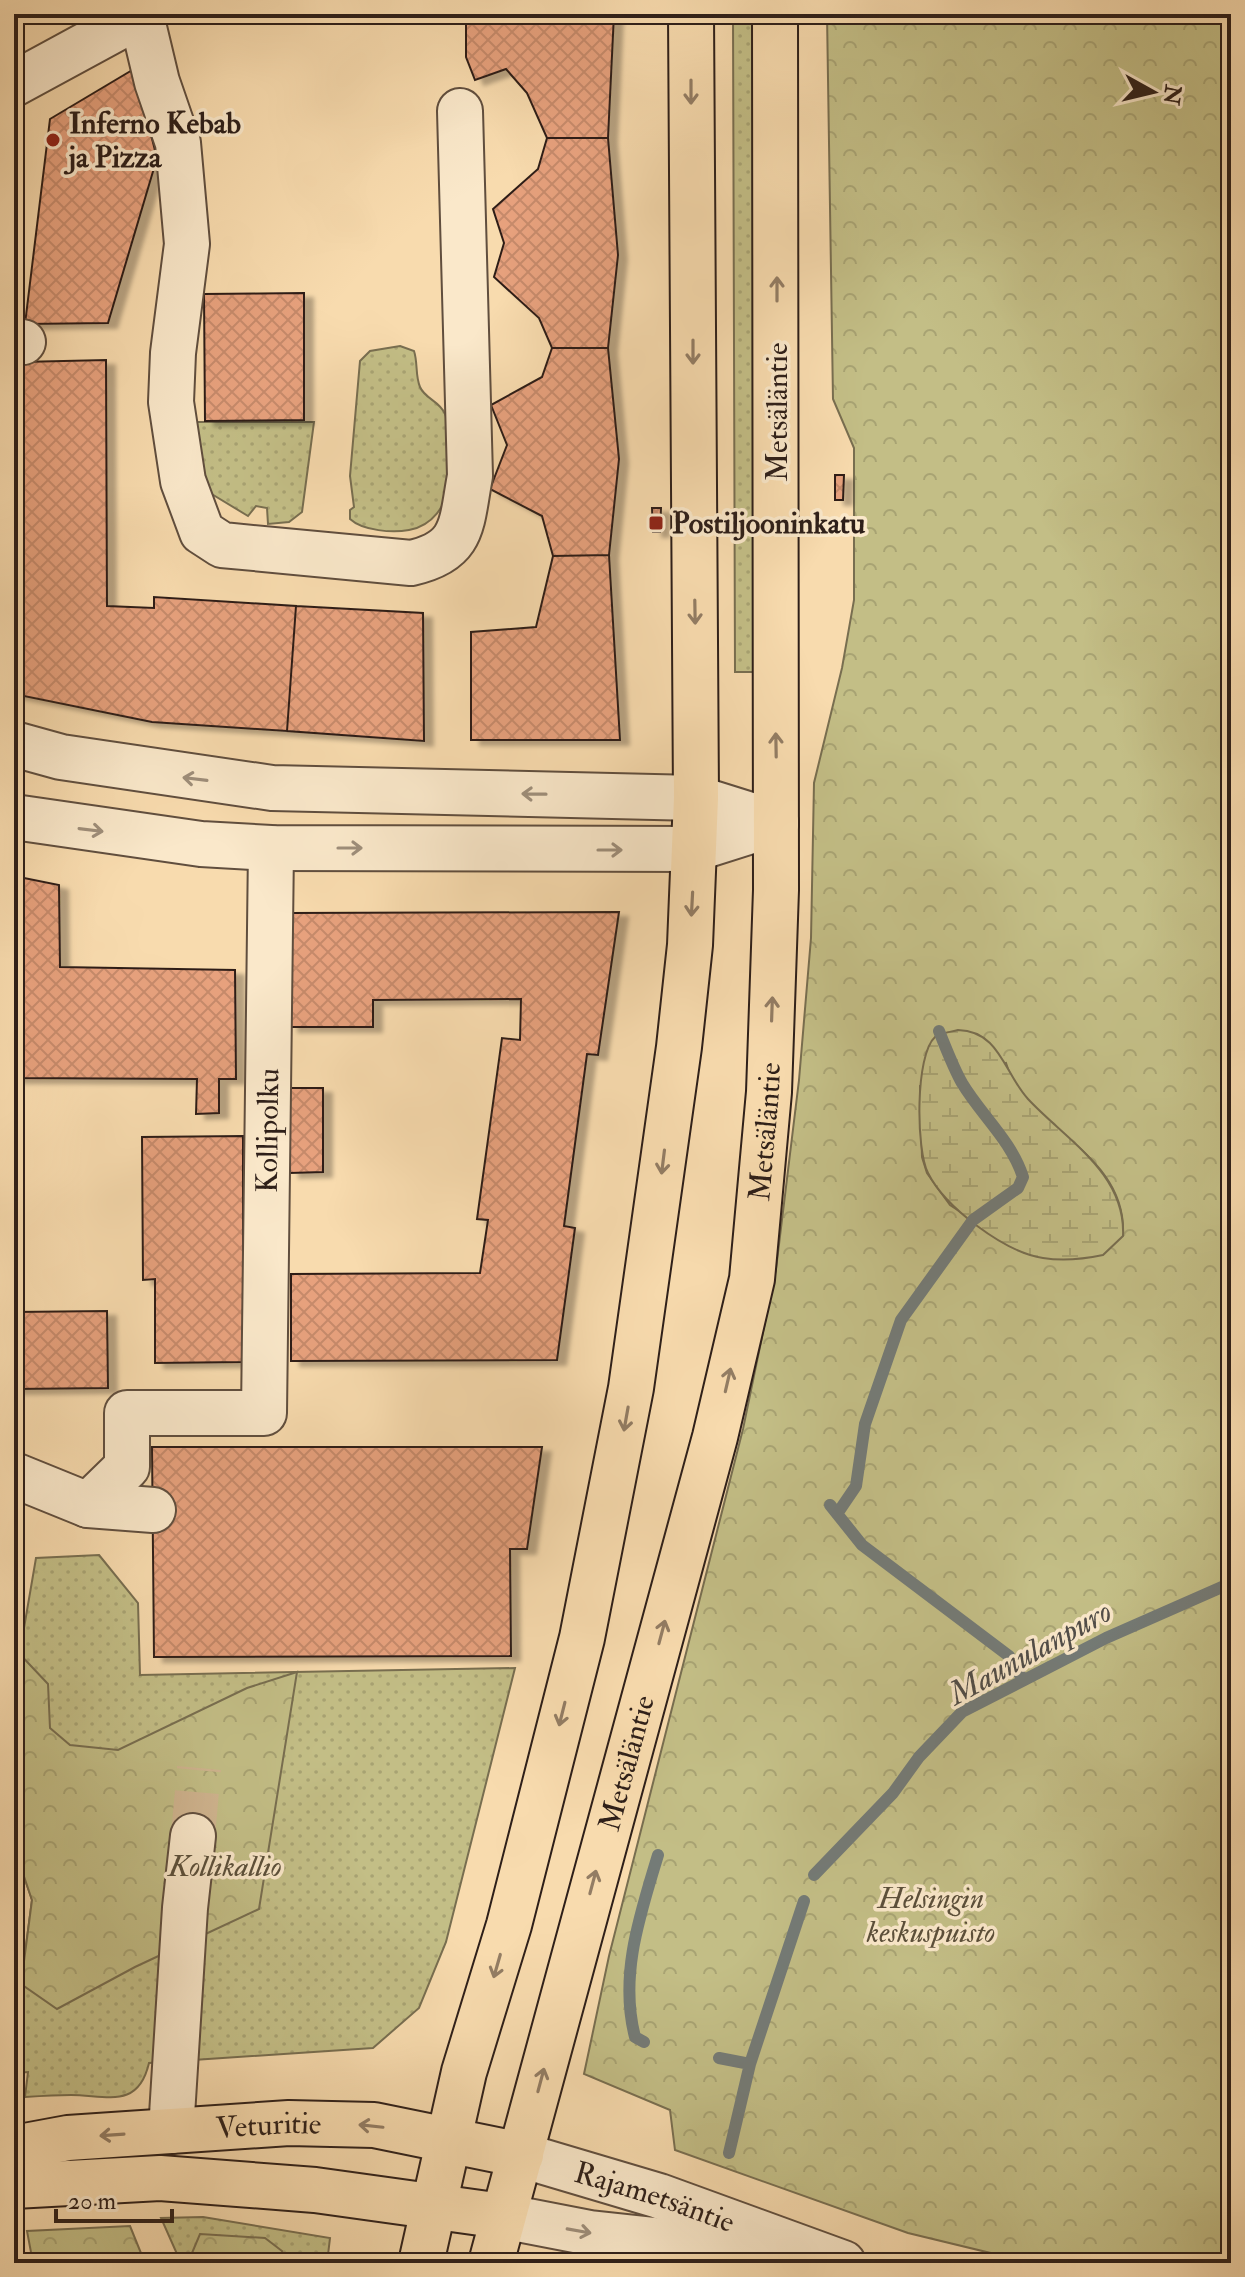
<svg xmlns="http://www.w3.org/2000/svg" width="1245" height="2277" viewBox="0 0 1245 2277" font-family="'IM FELL Double Pica',serif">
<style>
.green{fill:url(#green-dots);stroke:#786e50;stroke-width:2}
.forest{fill:url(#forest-crowns);stroke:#786e50;stroke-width:2;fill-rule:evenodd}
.wetland{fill:url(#wetland-marsh);stroke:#786e50;stroke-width:2}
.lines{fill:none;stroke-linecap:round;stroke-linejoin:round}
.stream{stroke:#747b77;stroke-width:12}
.building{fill:url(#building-cross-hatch);stroke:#2e1f19;stroke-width:2;filter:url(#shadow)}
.minor-tunnel{stroke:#d0b590;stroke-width:44;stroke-dasharray:44 22;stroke-linecap:butt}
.minor-casing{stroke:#604e3e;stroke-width:48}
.major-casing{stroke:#2e1f19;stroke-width:48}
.minor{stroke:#fae8ca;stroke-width:44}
.major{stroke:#f8dbae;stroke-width:44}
.oneway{stroke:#937d64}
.oneway2{stroke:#9e8e7a}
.poi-dot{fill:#8f2418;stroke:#fae8ca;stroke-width:3}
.labels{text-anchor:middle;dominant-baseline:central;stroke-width:7;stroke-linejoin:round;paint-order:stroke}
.poi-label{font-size:30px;font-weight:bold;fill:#2e1f19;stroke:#fae8ca;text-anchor:start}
.street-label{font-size:30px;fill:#2e1f19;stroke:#fae8ca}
.park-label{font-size:30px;font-style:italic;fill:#5b4f3a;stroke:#fae8ca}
.water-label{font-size:32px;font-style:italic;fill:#514d48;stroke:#fae8ca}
</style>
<defs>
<pattern id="green-dots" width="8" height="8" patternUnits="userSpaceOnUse" patternTransform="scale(2)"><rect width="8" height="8" fill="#c3be86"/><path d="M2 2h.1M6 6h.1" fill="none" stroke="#a8a373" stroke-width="1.8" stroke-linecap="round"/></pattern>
<pattern id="forest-crowns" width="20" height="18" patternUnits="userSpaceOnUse" patternTransform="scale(2)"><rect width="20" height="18" fill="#c3be86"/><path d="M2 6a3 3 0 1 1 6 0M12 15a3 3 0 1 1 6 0" fill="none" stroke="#a8a373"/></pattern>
<pattern id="wetland-marsh" width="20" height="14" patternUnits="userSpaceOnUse" patternTransform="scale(2)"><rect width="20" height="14" fill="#c3be86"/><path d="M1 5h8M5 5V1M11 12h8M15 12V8" fill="none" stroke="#a8a373"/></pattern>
<pattern id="building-cross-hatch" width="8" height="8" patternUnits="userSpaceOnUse" patternTransform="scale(2)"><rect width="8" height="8" fill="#e7a17d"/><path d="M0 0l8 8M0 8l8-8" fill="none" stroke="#c68a6b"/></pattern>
<filter id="shadow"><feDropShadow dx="9" dy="5" stdDeviation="2" flood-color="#0004"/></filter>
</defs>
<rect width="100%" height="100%" fill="#f8dbae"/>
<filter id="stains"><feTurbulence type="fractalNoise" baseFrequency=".0025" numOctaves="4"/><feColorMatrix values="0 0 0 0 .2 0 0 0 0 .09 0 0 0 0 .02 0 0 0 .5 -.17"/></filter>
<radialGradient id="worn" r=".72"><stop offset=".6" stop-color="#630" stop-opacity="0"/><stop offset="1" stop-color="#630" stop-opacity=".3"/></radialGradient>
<path class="green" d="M733 14H754L757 672H735Z
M400 346 414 351C418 363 415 375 420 387 425 399 440 401 445 414 460 451 457 521 409 530 393 533 363 531 350 519V510L354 507 350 476 360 361 370 351Z
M194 422H314L302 512 289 522 268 524 267 508 256 506 248 516 205 490Z
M99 1555 138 1603 140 1675 515 1668 446 1942 419 2008 373 2048 149 2063C138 2110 106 2095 71 2095 56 2095 40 2096 25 2097L28 2072 14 2073V1986L21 1984 32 1900 14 1847V1686L36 1558Z
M203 2217 330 2238 327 2263H284L285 2255 192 2253 193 2263H181L161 2218Z"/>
<path class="forest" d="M827 14H1231V2263H1032L908 2233 675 2150 670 2110 584 2074 609 1956 743 1429 776 1269 799 1080 811 938 814 783 842 668 854 600V448L833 399ZM1006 1063C1026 1130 1127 1151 1123 1235L973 1220 950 1205 927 1173 922 1157 920 1086Z
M14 1648 48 1684 50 1728 70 1745 118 1750 247 1688 297 1672 259 1909 135 1967 57 2009 21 1984 32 1900 14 1847Z
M130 2226 145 2263H33L27 2231Z
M200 2234 265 2238 282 2251 284 2263H193L192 2253Z"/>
<path class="wetland" d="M958 1030C1000 1031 1004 1073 1028 1099 1065 1139 1126 1173 1123 1236L1103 1255C1084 1259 1062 1261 1043 1258 1004 1252 945 1207 928 1173 916 1150 915 1055 935 1037 940 1033 951 1032 958 1030Z"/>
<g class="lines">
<path class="stream" d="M830 1505 862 1545 1009 1656 1023 1680
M837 1514 856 1486 865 1424 901 1320 973 1220 1018 1188 1023 1177C1011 1140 981 1115 962 1083 953 1067 946 1048 939 1031
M814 1875 893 1793 919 1757 962 1712 1106 1638 1231 1583
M644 2042 635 2037C619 1975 640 1915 658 1855
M719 2058 750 2064
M729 2153 750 2064 804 1901"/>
</g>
<path class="building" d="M466 14H614L608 138H547L527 93 506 69 475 80 466 57Z
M134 69 157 158 108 323 25 324 50 119Z
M547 138H608L618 255 608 348H552L539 318 494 277 504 243 493 209 538 169Z
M304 293V420L205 421 204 294Z
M552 348H608L619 459 609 555 553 556 542 516 490 489 507 445 491 405 542 377Z
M106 360 107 606 154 608V597L296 606 287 731 152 722 14 694V418L21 362Z
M835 475H844L843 500H835Z
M652 508H661L660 532H653Z
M609 555 620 740H471V632L536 627 553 556Z
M296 606 423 613 424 741 287 731Z
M14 876 59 885 60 967 235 970 236 1079H219V1113L196 1114 197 1079 14 1078Z
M619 912 598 1055 587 1054 564 1226 575 1228 557 1360 291 1361V1274L480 1273 488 1220 477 1219 502 1038 520 1040 521 999 373 1000V1027H289V913Z
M290 1088H323V1172L290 1173Z
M243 1136V1362L155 1363V1279L143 1280 142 1137Z
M107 1311 108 1388 14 1389V1312Z
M152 1447H542L527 1549H510L511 1656 154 1657Z"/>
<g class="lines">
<path class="minor-tunnel" d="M193 1836 199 1768"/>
<g class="minor-casing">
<g id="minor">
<path d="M141 15 157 82 178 143 187 244 173 353 171 402 183 481 202 532 222 545 411 563C465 551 461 524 470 476L460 111"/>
<path d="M14 84 143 14"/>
<path d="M14 341 23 342"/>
<path d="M14 744 61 757 272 788 696 798 776 823"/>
<path d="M14 817 201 844 271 848 694 849 776 823"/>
<path d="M14 1475 88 1505 153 1510"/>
<path id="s1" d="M88 1505 127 1467V1413H264L271 848"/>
<path d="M171 2131 185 1908 193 1836"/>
<path id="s2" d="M521 2155 659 2196 843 2263"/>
<path d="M502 2216 590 2233 765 2252"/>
</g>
</g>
<g class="major-casing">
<g id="major">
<path id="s3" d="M14 2148 68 2138 289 2123 374 2125 521 2155"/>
<path d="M14 2186 160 2178 315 2190 502 2216"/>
<path d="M421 2263 464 2072 509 1925 582 1638 631 1388 679 1047 690 945 696 798 691 14"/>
<path id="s4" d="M491 2263 715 1437 752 1279 769 1092 776 890 775 14"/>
</g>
</g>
<use href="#minor" class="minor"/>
<use href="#major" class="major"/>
</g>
<defs><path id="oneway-shaft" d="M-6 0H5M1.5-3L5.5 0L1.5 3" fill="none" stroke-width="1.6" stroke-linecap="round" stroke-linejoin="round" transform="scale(2)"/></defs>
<g class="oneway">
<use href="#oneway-shaft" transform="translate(691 92) rotate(90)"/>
<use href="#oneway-shaft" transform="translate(777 289) rotate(-90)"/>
<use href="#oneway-shaft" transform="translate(693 352) rotate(90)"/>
<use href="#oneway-shaft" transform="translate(695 612) rotate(89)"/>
<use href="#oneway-shaft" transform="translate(776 745) rotate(-91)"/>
<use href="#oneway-shaft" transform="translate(692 904) rotate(93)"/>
<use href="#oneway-shaft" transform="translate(772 1009) rotate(-88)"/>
<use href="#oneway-shaft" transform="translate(663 1162) rotate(97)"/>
<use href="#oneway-shaft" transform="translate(728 1380) rotate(-77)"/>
<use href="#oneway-shaft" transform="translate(626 1419) rotate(100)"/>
<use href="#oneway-shaft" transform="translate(662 1632) rotate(-75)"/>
<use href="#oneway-shaft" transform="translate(562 1714) rotate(104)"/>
<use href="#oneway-shaft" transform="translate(593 1882) rotate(-75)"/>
<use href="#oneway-shaft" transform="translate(497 1966) rotate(106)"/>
<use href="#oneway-shaft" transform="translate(541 2080) rotate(-75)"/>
<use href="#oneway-shaft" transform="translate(371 2126) rotate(-174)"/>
<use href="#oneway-shaft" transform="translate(112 2135) rotate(176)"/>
</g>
<g class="oneway2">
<use href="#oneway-shaft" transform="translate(195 779) rotate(-173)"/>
<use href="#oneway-shaft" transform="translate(534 794) rotate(-179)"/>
<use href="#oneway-shaft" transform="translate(91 830) rotate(7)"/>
<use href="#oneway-shaft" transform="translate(350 848)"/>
<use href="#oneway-shaft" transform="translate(610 850)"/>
<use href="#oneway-shaft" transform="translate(579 2231) rotate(10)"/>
</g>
<g class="poi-dot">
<circle cx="53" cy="140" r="8"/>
<rect x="648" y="515" width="16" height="16" rx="4"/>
</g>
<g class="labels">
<g class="poi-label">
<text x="69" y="123">Inferno Kebab<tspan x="69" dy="34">ja Pizza</tspan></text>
<text x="672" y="523">Postiljooninkatu</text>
</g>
<g class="street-label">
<text transform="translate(777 412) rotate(-90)">Metsäläntie</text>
<text stroke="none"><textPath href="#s1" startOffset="528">Kollipolku</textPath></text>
<text stroke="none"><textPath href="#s4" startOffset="1166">Metsäläntie</textPath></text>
<text stroke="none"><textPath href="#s4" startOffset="518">Metsäläntie</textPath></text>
<text stroke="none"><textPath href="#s3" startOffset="256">Veturitie</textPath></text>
<text stroke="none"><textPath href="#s2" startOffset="140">Rajametsäntie</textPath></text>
</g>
<g class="park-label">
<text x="225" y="1866">Kollikallio</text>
<text x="931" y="1898">Helsingin<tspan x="931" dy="34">keskuspuisto</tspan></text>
</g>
<g class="water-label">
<text transform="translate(1030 1653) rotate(-29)">Maunulanpuro</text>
</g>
</g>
<rect width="1245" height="2277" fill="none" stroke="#f8dbae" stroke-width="48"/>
<rect x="16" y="16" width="1213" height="2245" fill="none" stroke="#2e1f19" stroke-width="4"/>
<rect x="24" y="24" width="1197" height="2229" fill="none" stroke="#2e1f19" stroke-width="2"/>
<g transform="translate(1153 92) rotate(98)" stroke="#fae8ca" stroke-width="6" paint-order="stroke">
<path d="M0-6L14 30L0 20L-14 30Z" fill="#2e1f19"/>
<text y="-12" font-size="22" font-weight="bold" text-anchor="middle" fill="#2e1f19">N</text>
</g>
<path d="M56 2209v12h116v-12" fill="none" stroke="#2e1f19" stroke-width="4"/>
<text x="68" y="2209" font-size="24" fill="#2e1f19" stroke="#fae8ca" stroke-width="6" paint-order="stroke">20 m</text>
<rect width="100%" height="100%" filter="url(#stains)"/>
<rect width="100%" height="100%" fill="url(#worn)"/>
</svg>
